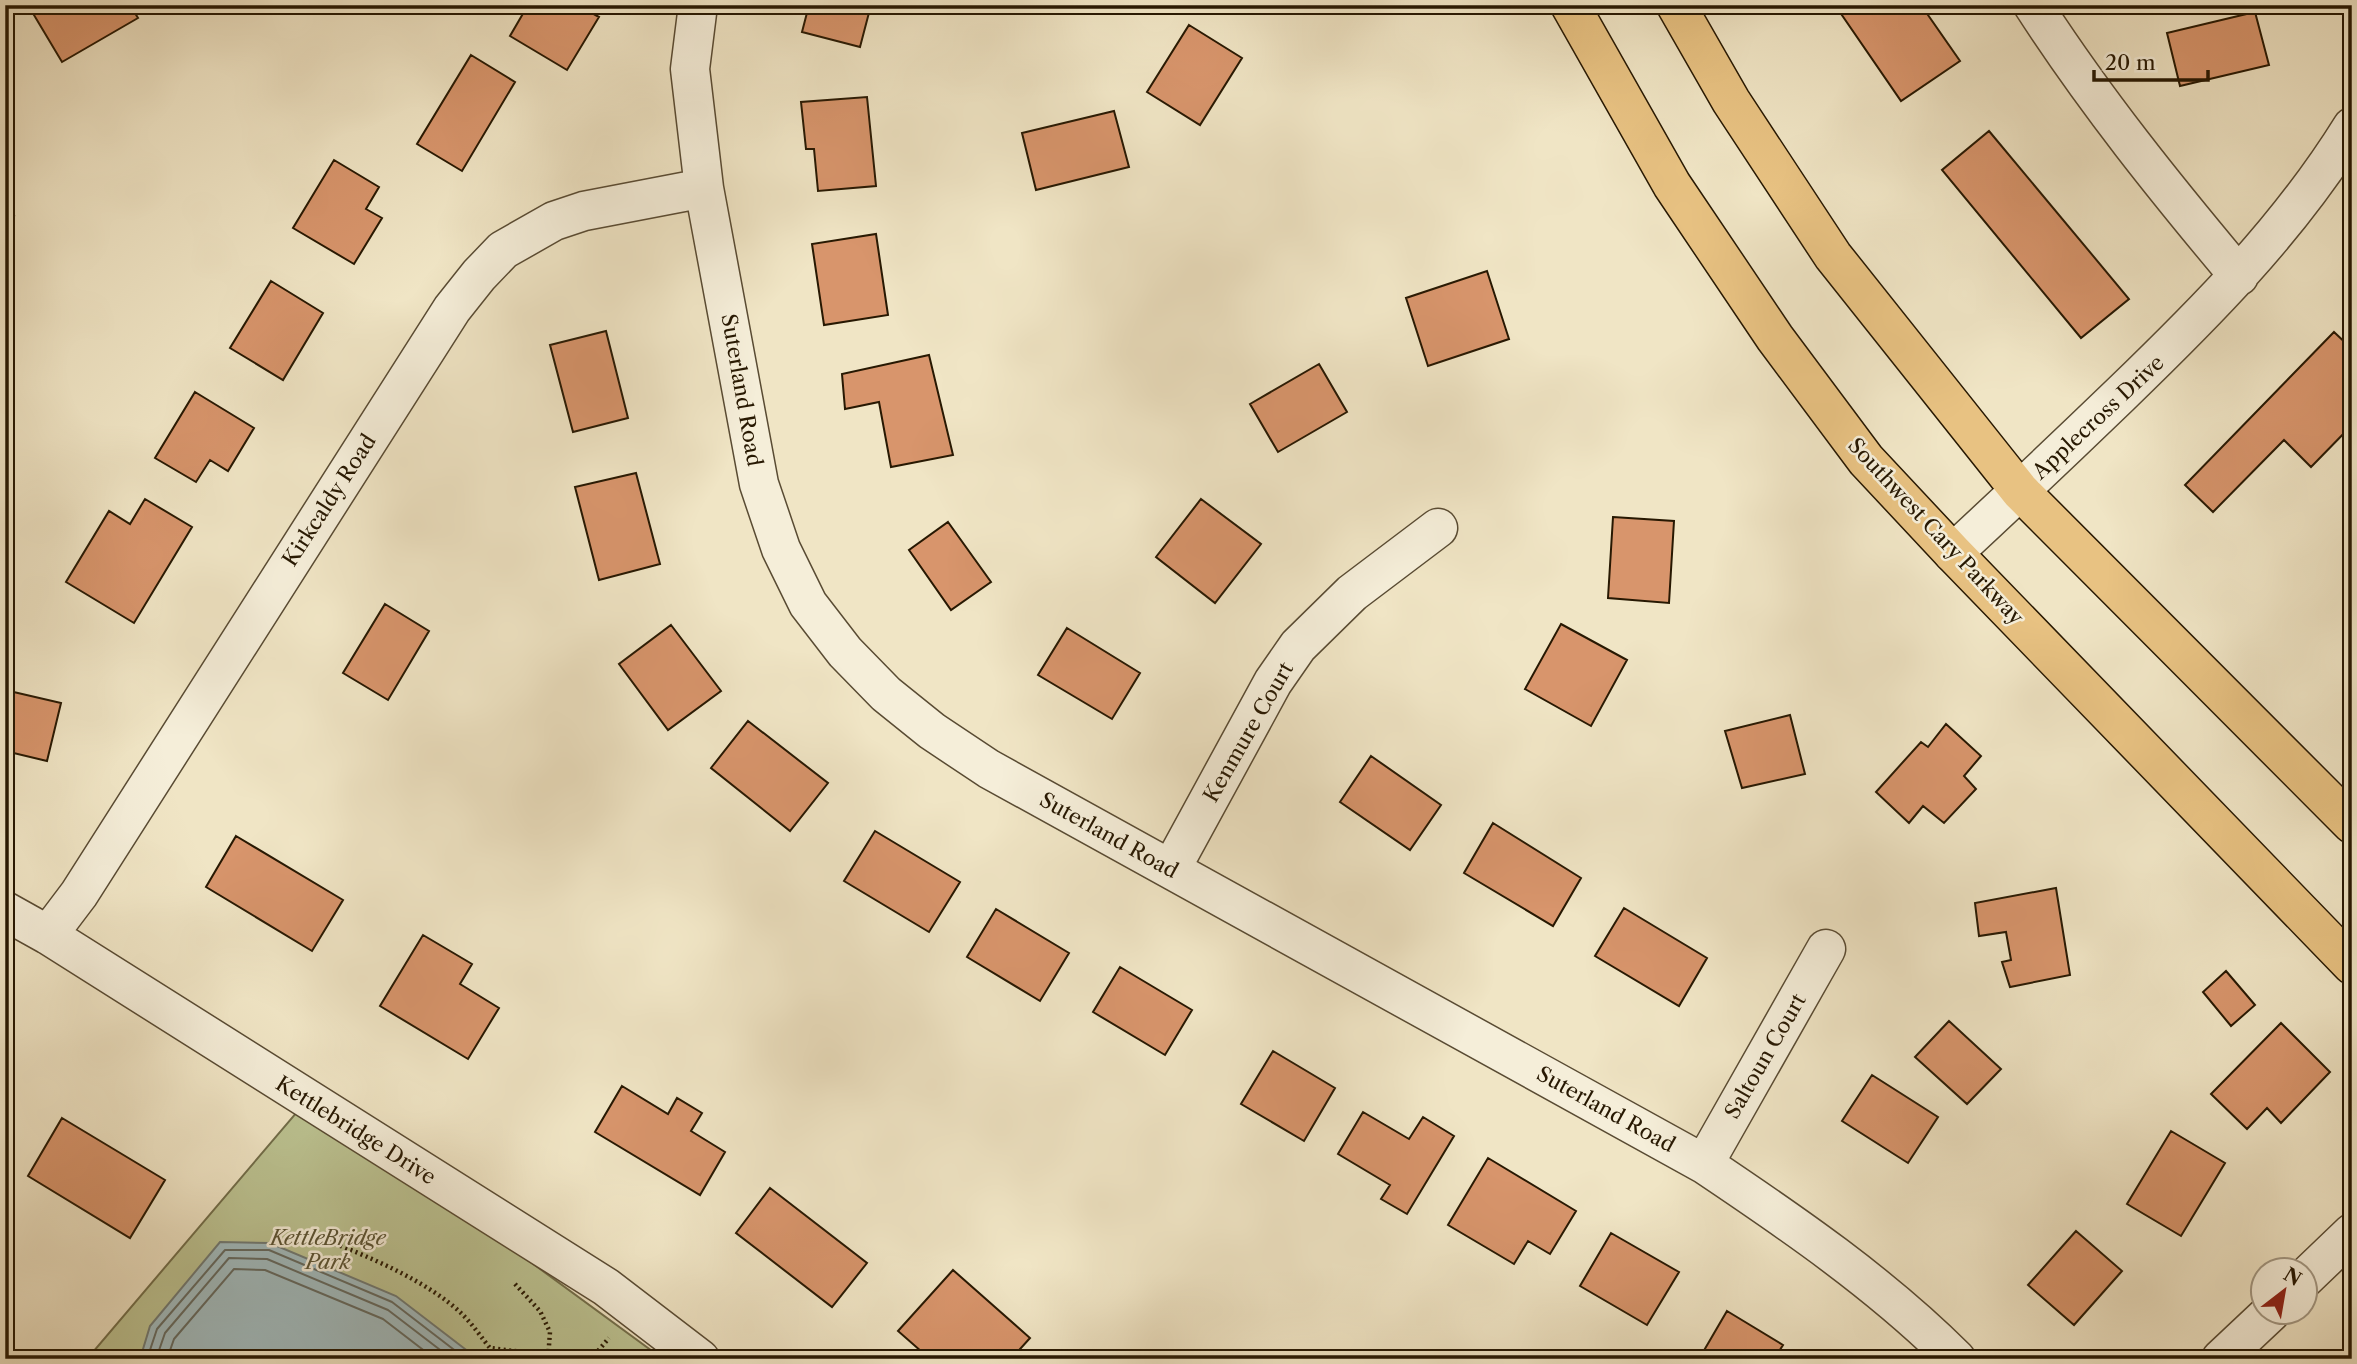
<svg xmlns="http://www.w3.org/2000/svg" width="2357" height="1364" viewBox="0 0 2357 1364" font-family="'Libre Caslon Text',serif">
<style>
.green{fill:#bcc392;stroke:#726e4a;stroke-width:2}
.water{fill:#a1bcc0;stroke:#707a74;stroke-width:2}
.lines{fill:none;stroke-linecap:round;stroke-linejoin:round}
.shore{stroke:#646a61;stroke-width:2}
.building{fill:#d8956c;stroke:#271802;stroke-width:2}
.minor-casing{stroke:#594b33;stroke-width:41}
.major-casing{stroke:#271802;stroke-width:41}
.path{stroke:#271802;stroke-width:4.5;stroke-dasharray:2 3.5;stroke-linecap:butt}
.minor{stroke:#f5eed9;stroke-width:38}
.major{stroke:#e8c282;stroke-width:38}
.labels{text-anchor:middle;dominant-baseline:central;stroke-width:5;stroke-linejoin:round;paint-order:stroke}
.street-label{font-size:21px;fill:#271802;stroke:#f5eed9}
.park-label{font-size:21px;font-style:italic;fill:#5b5434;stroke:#f5eed9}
</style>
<rect width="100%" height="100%" fill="#f0e5c5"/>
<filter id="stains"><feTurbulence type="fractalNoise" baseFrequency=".00286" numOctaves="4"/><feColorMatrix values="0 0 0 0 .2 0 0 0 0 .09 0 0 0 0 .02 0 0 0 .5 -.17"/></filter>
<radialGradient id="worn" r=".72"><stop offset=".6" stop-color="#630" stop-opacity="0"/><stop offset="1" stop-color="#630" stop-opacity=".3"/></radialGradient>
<path class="green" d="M308 1099 663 1359H87Z"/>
<path class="water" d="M220 1242 270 1243 396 1296 478 1359H140L150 1326Z"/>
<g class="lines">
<path class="shore" d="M147 1359 157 1329 225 1250H269L392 1302 466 1359
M156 1359 165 1333 229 1258 267 1259 388 1310 452 1359
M167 1359 174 1339 234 1269 265 1270 383 1319 435 1359"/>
</g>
<path class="building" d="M28 5H130L138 18 62 62Z
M528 5H592L588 11 599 17 567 70 510 36Z
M809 5H871L860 47 802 32Z
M1835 5H1921L1960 61 1901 101Z
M2255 12 2269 65 2180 86 2167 33Z
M1189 25 1242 58 1200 125 1147 92Z
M471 55 515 82 462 171 417 144Z
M867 97 876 186 818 191 814 149H806L801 102Z
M1114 111 1129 167 1036 190 1022 133Z
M1989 131 2129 299 2081 338 1942 170Z
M334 160 379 187 366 209 382 218 354 264 293 228Z
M5 210 14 216 5 229Z
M876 234 888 315 824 325 812 244Z
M1487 271 1509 339 1428 366 1406 298Z
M271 281 323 313 283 380 230 348Z
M606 331 628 418 573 432 550 345Z
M2334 332 2352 349V425L2311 467 2284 440 2213 512 2185 485Z
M929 355 953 455 891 467 879 402 845 409 842 374Z
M1319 364 1347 412 1278 452 1250 404Z
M195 392 254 428 228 471 210 460 196 482 155 458Z
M636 473 660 564 599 580 575 487Z
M145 499 192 527 134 623 66 582 109 511 130 524Z
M1201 499 1261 544 1215 603 1156 557Z
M1613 517 1674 521 1669 603 1608 598Z
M948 522 991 582 951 610 909 550Z
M385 604 429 631 388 700 343 673Z
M1561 624 1627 660 1591 726 1525 689Z
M671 625 721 691 668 730 619 664Z
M1067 628 1140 673 1112 719 1038 675Z
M5 690 61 703 47 761 5 751Z
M1790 715 1805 774 1742 788 1725 731Z
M748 721 828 783 790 831 711 768Z
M1946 724 1981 756 1964 776 1976 789 1944 823 1923 806 1909 823 1876 792 1921 742 1928 747Z
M1371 756 1441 805 1410 850 1340 802Z
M1493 823 1581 878 1553 926 1464 873Z
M875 831 960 882 929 932 844 881Z
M236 836 343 900 312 951 206 887Z
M2056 888 2070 975 2010 987 2002 962 2011 960 2006 932 1979 936 1975 903Z
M1624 908 1707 958 1679 1006 1595 956Z
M996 909 1069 953 1040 1001 967 957Z
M423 935 472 964 460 984 499 1008 468 1059 380 1006Z
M1120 967 1192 1010 1165 1055 1093 1012Z
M2226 971 2255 1005 2231 1026 2203 992Z
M1949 1021 2001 1069 1967 1104 1915 1057Z
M2281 1023 2330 1072 2281 1123 2267 1108 2247 1129 2211 1094Z
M1273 1051 1335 1088 1304 1141 1241 1104Z
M1872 1075 1938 1117 1908 1163 1842 1121Z
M622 1086 668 1114 677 1098 702 1113 691 1131 725 1152 700 1195 595 1132Z
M1363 1112 1409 1139 1423 1117 1454 1136 1407 1214 1381 1199 1390 1185 1338 1154Z
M62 1118 165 1180 130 1238 28 1176Z
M2171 1131 2225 1163 2181 1236 2127 1204Z
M1488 1158 1576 1211 1550 1254 1528 1241 1514 1264 1448 1225Z
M770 1188 867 1263 832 1307 736 1233Z
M2076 1231 2122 1271 2074 1325 2028 1285Z
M1611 1233 1679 1272 1647 1325 1580 1286Z
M953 1270 1030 1338 1011 1359H930L898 1331Z
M1727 1311 1783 1345 1774 1359H1699Z"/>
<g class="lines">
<g class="minor-casing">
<path id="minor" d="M698 5 690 69 704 188 759 484 781 549 808 604 845 652 886 694 932 731 989 769 1704 1164C1792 1223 1881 1284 1956 1359
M2033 5C2095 101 2166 189 2239 276
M1953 553C2009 501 2064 449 2119 396 2206 312 2288 230 2352 127
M1171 869 1273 682 1298 646 1352 593 1438 528
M5 911 48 935 606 1287 700 1359
M48 935 79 894 452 309 479 275 503 250 554 221 584 211 704 188
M1704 1164 1826 949
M2304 1279 2352 1233
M2221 1359 2271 1312"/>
</g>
<g class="major-casing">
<path id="major" d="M1570 5 1672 185 1775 338 1866 460 1953 553 2352 965
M1676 5 1731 101 1833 256 2020 491 2352 824"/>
</g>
<path class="path" d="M330 1242C371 1257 432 1284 463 1315 473 1325 481 1337 490 1348L522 1352 543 1359
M515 1284 540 1311 550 1332 548 1359
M591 1359 609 1338"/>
<use href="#minor" class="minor"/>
<use href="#major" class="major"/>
</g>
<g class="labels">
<g class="street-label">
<text transform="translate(742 390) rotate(80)">Suterland Road</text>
<text transform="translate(2098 417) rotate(-43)">Applecross Drive</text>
<text transform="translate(329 500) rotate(-57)">Kirkcaldy Road</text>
<text transform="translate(1936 531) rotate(47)">Southwest Cary Parkway</text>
<text transform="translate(1248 732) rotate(-60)">Kenmure Court</text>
<text transform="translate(1109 835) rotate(29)">Suterland Road</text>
<text transform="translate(1765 1056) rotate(-60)">Saltoun Court</text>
<text transform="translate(1606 1109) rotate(29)">Suterland Road</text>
<text transform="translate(356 1130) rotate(32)">Kettlebridge Drive</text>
</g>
<g class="park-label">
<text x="328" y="1237">KettleBridge<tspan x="328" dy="24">Park</tspan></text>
</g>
</g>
<rect width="2357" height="1364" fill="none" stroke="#f0e5c5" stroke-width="28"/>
<rect x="7" y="7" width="2343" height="1350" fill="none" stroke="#271802" stroke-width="3.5"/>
<rect x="14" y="14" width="2329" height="1336" fill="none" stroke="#271802" stroke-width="2"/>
<g transform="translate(2284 1291) rotate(31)"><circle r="33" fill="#f5eed9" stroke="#a39883" stroke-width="2"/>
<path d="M0-5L12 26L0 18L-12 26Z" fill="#8f2418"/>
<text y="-10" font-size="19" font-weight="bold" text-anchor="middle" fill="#271802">N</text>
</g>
<path d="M2094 70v10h114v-10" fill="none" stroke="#271802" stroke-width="3.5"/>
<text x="2105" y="70" font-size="21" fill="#271802" stroke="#f5eed9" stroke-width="5" paint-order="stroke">20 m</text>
<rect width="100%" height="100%" filter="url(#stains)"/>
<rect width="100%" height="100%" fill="url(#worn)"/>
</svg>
